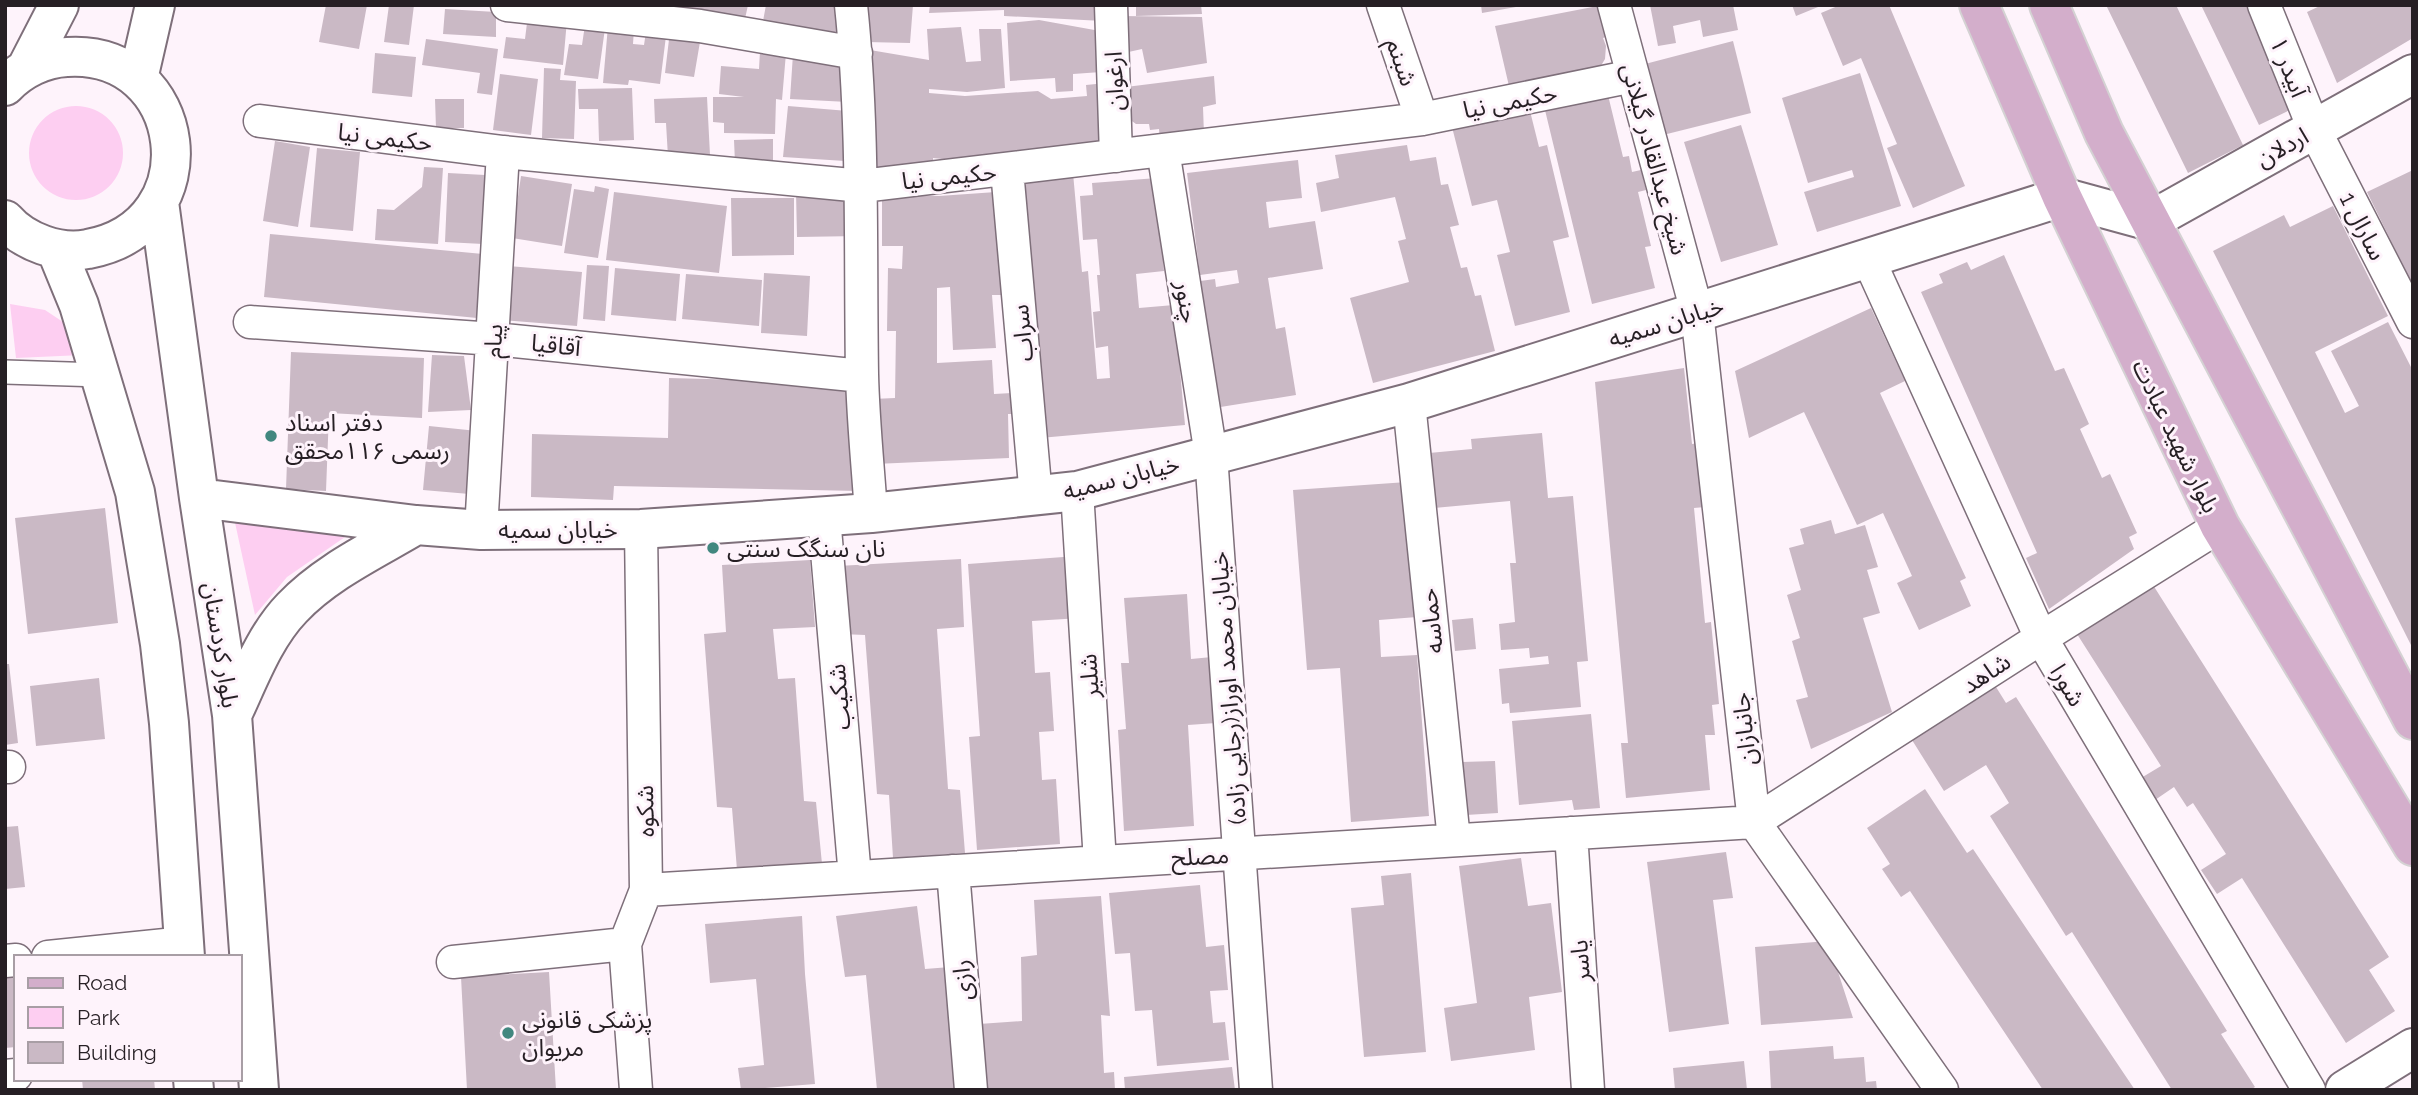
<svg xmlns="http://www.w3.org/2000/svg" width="2418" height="1095" viewBox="0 0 2418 1095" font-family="Raleway,'Noto Sans Arabic',sans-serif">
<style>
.green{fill:#fdcef1}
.building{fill:#cab9c5}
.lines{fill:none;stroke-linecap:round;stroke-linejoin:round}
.pedestrian-casing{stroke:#7e6f7a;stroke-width:26}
.minor-casing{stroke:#7e6f7a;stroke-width:35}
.tertiary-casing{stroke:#7e6f7a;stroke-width:42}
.primary-casing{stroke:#d4d2d3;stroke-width:42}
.pedestrian{stroke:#fff;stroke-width:23}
.minor{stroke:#fff;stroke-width:32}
.tertiary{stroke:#fff;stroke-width:38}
.primary{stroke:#d3aecb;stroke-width:38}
.poi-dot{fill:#41877f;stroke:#fef3fb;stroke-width:2.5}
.labels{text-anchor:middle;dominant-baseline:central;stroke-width:6;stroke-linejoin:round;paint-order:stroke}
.street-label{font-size:24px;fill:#261f24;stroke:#fef3fb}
.poi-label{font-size:24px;fill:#261f24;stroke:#fef3fb;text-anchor:start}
</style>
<rect width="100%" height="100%" fill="#fef3fb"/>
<path class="green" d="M29 153a47 47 0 1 1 94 0a47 47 0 1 1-94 0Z
M10 304 45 310 66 324 82 355 16 358Z
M234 518 345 537 287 577 255 615Z"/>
<path class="building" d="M326 5H367L359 49 319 42Z
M389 5H414L409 45 384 42Z
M557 5H748L743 28Z
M766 5H841L833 46 761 32Z
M864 5H913L910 43 866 42Z
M930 5H1103V21L1004 16V10L929 13Z
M1136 5H1201L1202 14 1136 16Z
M1481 5H1516V7L1482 13Z
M1603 5 1611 35 1603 38 1606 46 1605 59 1599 69 1512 99 1495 26Z
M1650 5H1733L1738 30 1703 37 1700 20 1673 26 1676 43 1658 46Z
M1792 5H1823L1796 16Z
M1840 5H1889L1965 186 1913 208 1887 148 1897 144 1861 58 1843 66 1821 13Z
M2106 5H2176L2243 145 2188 173Z
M2201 5H2247L2296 107 2259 125Z
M2322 5H2413V38L2337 83 2307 12Z
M445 9 496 12V37L443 34Z
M528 15 567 20 563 65 503 58 506 37 525 39Z
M1120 16 1202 17 1207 63 1147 73 1142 49 1124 53Z
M586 18 606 21 598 79 564 75 569 44 582 45Z
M1039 20 1100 31 1101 72 1073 74V91L1056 92 1055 78 1010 81 1007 23Z
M647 25 667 28 660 84 629 80 628 85 603 83 608 26 634 29 633 44 644 45Z
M961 27 966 62 981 61 979 29H1001L1005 88 967 92 929 89V93L965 96 1038 91 1051 99 1087 96 1086 85 1106 83 1108 127 1099 129 1100 144 969 162 933 158V162L893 166 894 171 883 173 882 167 863 166 864 49 929 60 927 29Z
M670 31 701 36 694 77 665 73Z
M426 39 498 49 492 95 477 93 480 73 422 65Z
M1733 41 1751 113 1663 135 1645 64Z
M760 51 786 53 782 100 776 99 775 134 724 133V123L713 122V97H744L719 94 721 66 759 69Z
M375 53 416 57 412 97 372 93Z
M793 54 850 57 848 102 790 99Z
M544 68 561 69 560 80 576 81 574 139 542 138Z
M1860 73 1901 206 1817 232 1804 192 1854 177 1852 170 1808 183 1782 98Z
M500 74 538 79 531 135 493 130Z
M1214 76 1216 104 1203 107 1204 135 1160 142 1159 129 1150 130 1149 124H1136L1129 119 1126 87Z
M632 88 634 140 599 141 598 109H579L578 89Z
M1607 91 1623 157 1629 156 1632 172 1641 170 1646 190 1638 192 1651 246 1645 247 1655 288 1592 304 1544 106Z
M707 97 710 155 668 157 666 123H655L654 99Z
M435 99H464V128H436Z
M788 106 848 111 845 161 783 157Z
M1529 107 1539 147 1547 145 1569 237 1553 241 1570 312 1515 326 1497 255 1510 252 1497 200 1472 206 1452 127Z
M1741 125 1778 245 1721 262 1684 142Z
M773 139V162L735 163 734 140Z
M275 141 310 147 298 227 263 221Z
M1407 145 1410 161 1436 157 1441 185 1448 184 1459 225 1450 227 1461 268 1467 267 1475 296 1481 295 1495 351 1373 383 1350 298 1409 282 1398 241 1406 239 1395 197 1321 212 1316 183 1339 178 1335 155Z
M317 148 360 152 353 231 310 227Z
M1298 160 1302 198 1266 202 1269 228 1315 221 1323 269 1268 278 1276 329 1285 327 1296 395 1208 409 1193 282 1215 279 1216 287 1239 283 1237 270 1200 275 1187 173Z
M424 167 443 168 438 244 375 240 377 209 394 210 422 187Z
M2413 170V286L2367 192Z
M448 173 485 175 483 244 445 242Z
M1073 173 1082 272 1088 271 1097 379 1110 378 1108 346 1096 348 1093 312 1100 311 1097 275H1100L1097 239 1083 240 1080 196 1093 195 1092 183 1157 178 1164 271 1136 274 1139 308 1174 305 1185 425 1040 438 1012 178Z
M521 176 572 184 562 246 512 238Z
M595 186 609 189 598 258 564 253 574 189 594 192Z
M858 191 859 236 797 237 796 192Z
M614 192 727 206 719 273 606 260Z
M996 192 1002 295H992L996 348 953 350 950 287 937 288V363L992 360 994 394 1012 393 1014 414H1008L1009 458 875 464 873 399 895 398 896 331H887L888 268 902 269 903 246H882V194L939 196Z
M731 198H794V255L732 256Z
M2333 206 2388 316 2315 352 2345 413 2359 406 2331 351 2388 322 2413 371V649L2213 251 2284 215 2290 227Z
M270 234 483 254 477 318 264 297Z
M2004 255 2055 371 2064 368 2089 424 2080 429 2102 478 2110 474 2137 533 2129 537 2134 549 2049 609 2026 558 2037 553 1921 292 1943 283 1939 274 1967 262 1971 270Z
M587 265 609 266 605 321 583 319Z
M508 266 582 272 577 326 503 320Z
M615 268 680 274 676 321 611 315Z
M764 273 810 276 807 336 761 333Z
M686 274 762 280 759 326 682 319Z
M1871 308 1905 381 1880 393 1966 578 1960 581 1971 606 1919 630 1897 583 1912 576 1883 513 1857 525 1804 412 1749 438 1735 371Z
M291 352 424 358 422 418 329 413 326 491 286 489Z
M432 355 464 356 471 410 428 412Z
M1684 368 1692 444 1699 443 1705 507 1694 508 1705 623 1711 622 1719 704 1712 705 1715 735H1705L1710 790 1626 798 1621 743H1628L1595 382Z
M669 378 861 383 859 491 614 486 613 500 531 497 532 434 668 438Z
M429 426 487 432 481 495 423 490Z
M1542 433 1548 498 1573 496 1588 661 1577 662 1581 707 1510 713 1509 703 1502 704 1499 669 1549 664 1548 656 1530 658 1529 648 1501 650 1499 624 1515 622 1510 563H1516L1510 501 1434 508 1429 453 1472 449 1471 439Z
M1407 482 1417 617 1379 620 1381 657 1417 655 1429 816 1351 822 1340 668 1307 670 1293 490Z
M105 508 118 623 28 634 15 518Z
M1831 520 1835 534 1865 525 1878 567 1867 570 1880 613 1863 618 1892 712 1811 749 1796 700 1808 697 1792 641 1800 638 1787 595 1801 590 1789 548 1804 544 1800 529Z
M1077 556 1081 618 1032 621 1035 673 1050 672 1054 731 1039 732 1042 780 1056 779 1060 844 977 850 969 737 980 736 968 564Z
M961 559 964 627 937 629 948 789 960 790 965 853 893 858 889 795 877 794 865 635 841 634 838 566Z
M810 560 815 627 773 629 778 679 795 678 804 801 816 802 822 864 737 870 732 808 717 807 704 634 726 632 722 565Z
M2153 585 2389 957 2369 970 2395 1011 2346 1043 2242 878 2217 894 2201 870 2226 854 2193 803 2187 807 2174 787 2155 800 2141 778 2161 766 2077 634Z
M1187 594 1191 659 1212 657 1216 723 1188 725 1194 826 1124 831 1118 730 1126 729 1121 663H1129L1124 598Z
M1473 618 1476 649 1455 651 1452 620Z
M5 664H9L18 743 5 745Z
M99 678 105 739 36 746 30 686Z
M1996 687 2006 703 2016 697 2202 991 2227 1031 2221 1034 2255 1087 2250 1090H2172L2072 932 2066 936 1990 816 2009 803 1986 765 1944 791 1912 740Z
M1591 714 1600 808 1574 810 1572 800 1519 805 1512 721Z
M1495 761 1498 813 1466 815 1462 762Z
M1925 789 1967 853 1973 849 2135 1090H2043L1910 891 1901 897 1882 869 1890 864 1867 828Z
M18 826 25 887 5 889V827Z
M1726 852 1733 898 1713 900 1729 1024 1669 1032 1647 862Z
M1521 858 1528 906 1551 903 1562 992 1529 997 1535 1050 1451 1061 1444 1008 1477 1003 1459 866Z
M1411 873 1426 1052 1364 1057 1351 908 1384 905 1381 876Z
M1200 885 1206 947 1224 945 1228 990 1210 991 1213 1023 1225 1022 1229 1060 1157 1066 1152 1010 1135 1011 1130 953 1115 954 1109 893Z
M1101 896 1110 1016 1101 1015 1104 1073 1114 1072 1115 1090H982L979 1024 1022 1021 1021 957 1037 955 1034 900Z
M917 906 925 969 950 967 961 1090H877L866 975 845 977 836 916Z
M802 916 805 974 815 1084 741 1090 738 1068 764 1065 756 979 710 983 705 924Z
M1828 941 1853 1018 1761 1025 1755 947Z
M549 972 556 1090H467L461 977Z
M16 973V1047L5 1048V974Z
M1833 1046 1834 1059 1864 1057 1866 1082 1876 1081 1877 1090H1771L1769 1051Z
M1744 1061 1747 1090H1675L1673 1068Z
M1232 1067 1235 1090H1125L1124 1077Z
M82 1079H154L155 1090H83Z"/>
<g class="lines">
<g class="pedestrian-casing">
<path id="pedestrian" d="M5 372 101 375"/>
</g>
<g class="minor-casing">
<path id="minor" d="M507 5 700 26 856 53
M851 5C864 128 860 251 862 374 863 420 868 467 871 513
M1111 5 1116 156
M1383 5 1422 119
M1614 5 1697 312 1754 822 1942 1090
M2264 5 2314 129 2413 322
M260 121 503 152 862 186 1422 119 1633 76
M1163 150 1211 455 1256 1090
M1007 170 1036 497
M1868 258 2041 638 2309 1090
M250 322 494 339 862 376
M1409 403 1454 840
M1077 491 1100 862
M824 517 855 877
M481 530 503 152
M5 767H9
M1571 833 1588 1090
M953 871 971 1090
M646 890 1754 822 2041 638 2220 526
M48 957 185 943
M5 961 16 960
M453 962 625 944
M5 1076 16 1075
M636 1090 625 944 646 890 641 529"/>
</g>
<g class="tertiary-casing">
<path id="tertiary" d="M26 69 59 5
M138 79 155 5
M5 86C21 69 44 58 67 57 189 49 213 226 88 249 60 255 24 242 5 220
M159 202 199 498 232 715 259 1090
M56 249 79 305 135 492 160 644 169 723 185 957
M199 498 416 525 481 530 641 529 871 513 1077 491 1409 403 2062 197 2150 221 2413 74
M232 715C249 679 264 637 292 608 326 572 374 550 416 525
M193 1079 194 1090
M2345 1090 2413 1048"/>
</g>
<g class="primary-casing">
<path id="primary" d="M1979 5 2062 197 2220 526 2413 846
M2049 5 2104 133 2413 720"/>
</g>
<use href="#pedestrian" class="pedestrian"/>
<use href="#minor" class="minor"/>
<use href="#tertiary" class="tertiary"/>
<use href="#primary" class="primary"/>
</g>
<g class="poi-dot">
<circle cx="271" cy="436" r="7"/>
<circle cx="713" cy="548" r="7"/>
<circle cx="508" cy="1033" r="7"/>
</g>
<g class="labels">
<g class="street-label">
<text transform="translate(1402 62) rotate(71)">شبنم</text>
<text transform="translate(2289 67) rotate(68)">آبیدر ۱</text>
<text transform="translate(1114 81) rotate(-92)">ارغوان</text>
<text transform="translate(1510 101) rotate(-11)">حکیمی نیا</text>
<text transform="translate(385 137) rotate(7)">حکیمی نیا</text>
<text transform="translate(2282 147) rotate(-29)">اردلان</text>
<text transform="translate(1655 159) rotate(75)">شیخ عبدالقادر گیلانی</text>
<text transform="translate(949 176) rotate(-6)">حکیمی نیا</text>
<text transform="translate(2363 226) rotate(63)">سارال 1</text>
<text transform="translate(1187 302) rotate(81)">چنور</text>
<text transform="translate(1666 322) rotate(-17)">خیابان سمیه</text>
<text transform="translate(1022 333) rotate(-95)">سراب</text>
<text transform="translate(493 341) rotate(-87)">پیام</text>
<text transform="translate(556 345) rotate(6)">آقاقیا</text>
<text transform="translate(2176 436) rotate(64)">بلوار شهید عبادت</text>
<text transform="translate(1121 477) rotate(-14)">خیابان سمیه</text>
<text x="558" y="529">خیابان سمیه</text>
<text transform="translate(1431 621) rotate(-96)">حماسه</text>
<text transform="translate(221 645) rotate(81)">بلوار کردستان</text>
<text transform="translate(1986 673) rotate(-33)">شاهد</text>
<text transform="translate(1089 676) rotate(-94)">شلیر</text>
<text transform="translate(2068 685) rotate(59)">شورا</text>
<text transform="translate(1228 688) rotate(-94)">خیابان محمد اوراز(رجایی زاده)</text>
<text transform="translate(839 697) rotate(-95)">شکیب</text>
<text transform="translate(1744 729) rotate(-96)">جانبازان</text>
<text transform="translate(645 811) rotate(-91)">شکوه</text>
<text transform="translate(1200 856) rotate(-3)">مصلح</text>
<text transform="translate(1580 961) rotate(-94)">یاسر</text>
<text transform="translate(962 980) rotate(-95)">رازی</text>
</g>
<g class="poi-label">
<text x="285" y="422">دفتر اسناد<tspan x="285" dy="28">رسمی ۱۱۶محقق</tspan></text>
<text x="727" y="548">نان سنگک سنتی</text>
<text x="522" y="1019">پزشکی قانونی<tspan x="522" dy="28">مریوان</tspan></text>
</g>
</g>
<rect width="2418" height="1095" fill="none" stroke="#261f24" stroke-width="14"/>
<rect x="14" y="955" width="228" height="126" fill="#fef3fb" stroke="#a89ea5" stroke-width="2"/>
<rect x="28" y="978" width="35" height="10" fill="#d3aecb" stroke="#a89ea5" stroke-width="2"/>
<text x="77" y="990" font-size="21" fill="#261f24">Road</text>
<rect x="28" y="1007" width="35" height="21" fill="#fdcef1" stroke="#a89ea5" stroke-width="2"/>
<text x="77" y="1025" font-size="21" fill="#261f24">Park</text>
<rect x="28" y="1042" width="35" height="21" fill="#cab9c5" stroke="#a89ea5" stroke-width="2"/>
<text x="77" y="1060" font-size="21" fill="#261f24">Building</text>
</svg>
